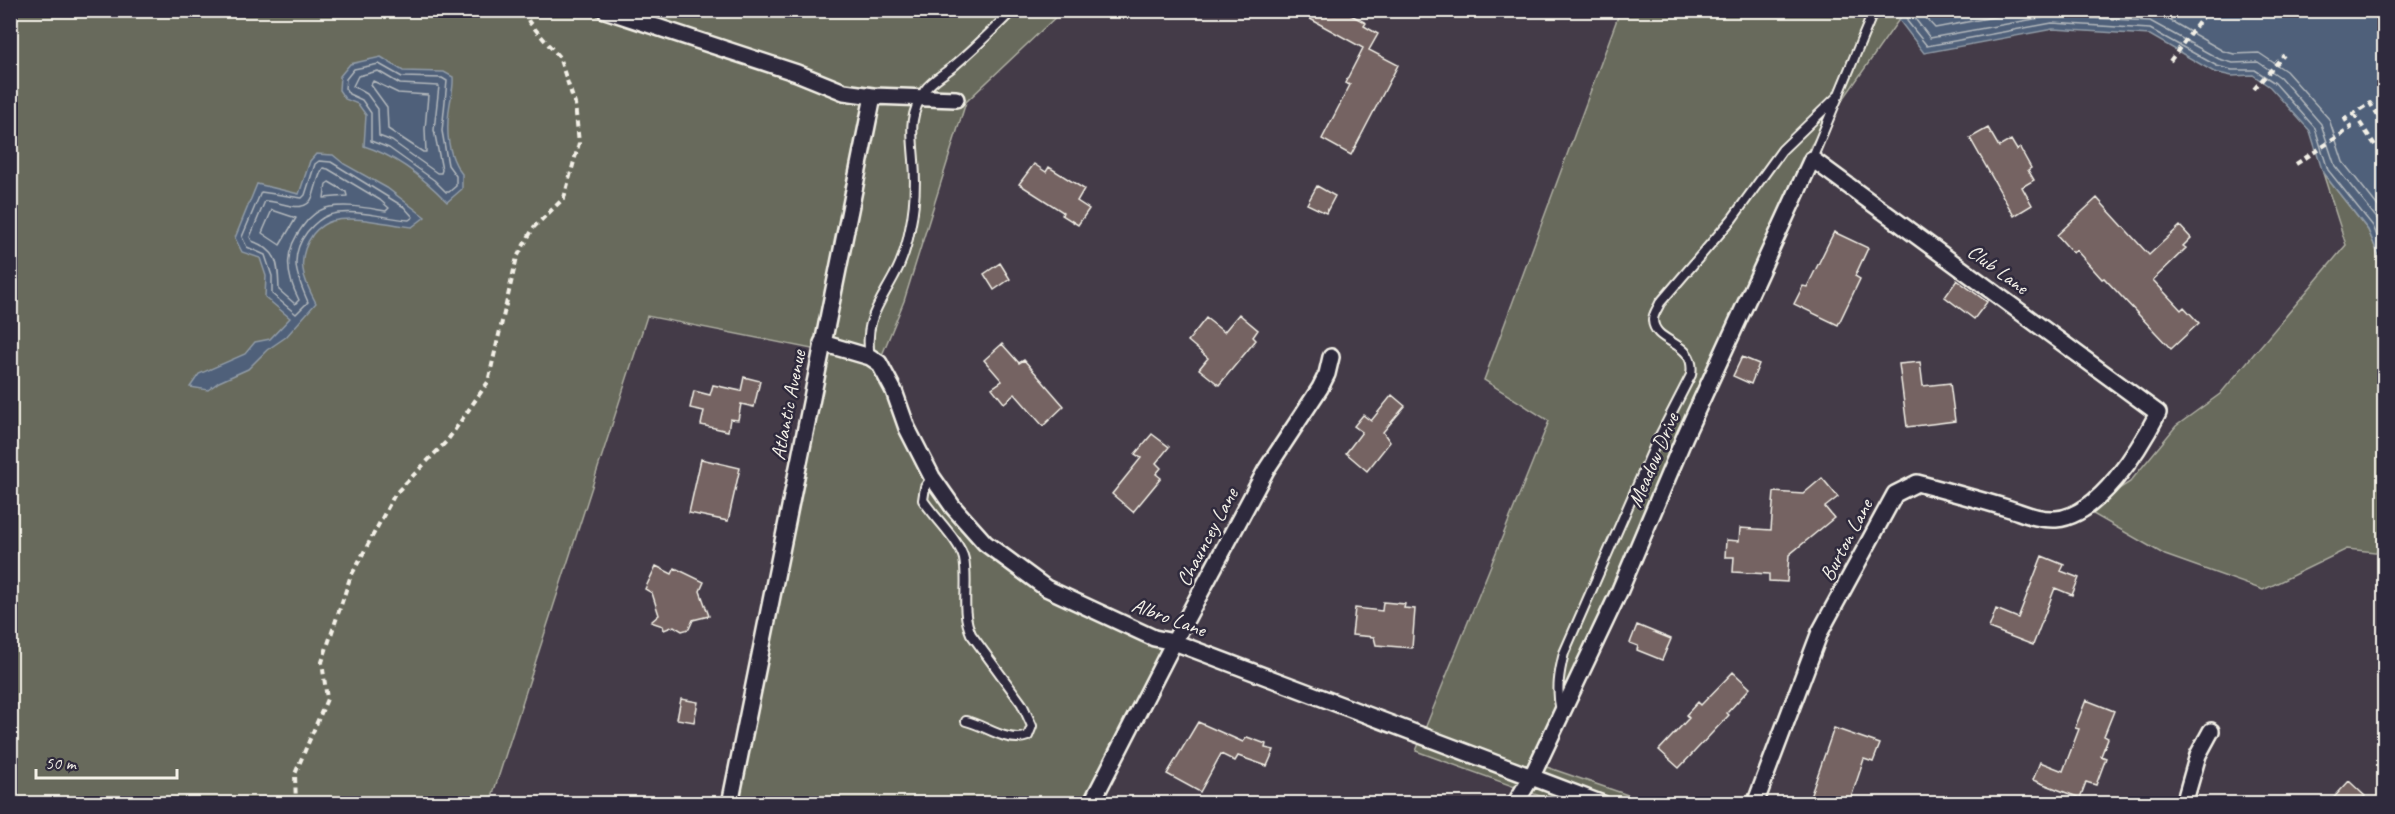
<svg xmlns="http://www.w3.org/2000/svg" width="2395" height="814" viewBox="0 0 2395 814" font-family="Caveat,sans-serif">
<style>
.green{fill:#676a5c;stroke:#aeaea2;stroke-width:1.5}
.water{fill:#4f617a;stroke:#919ba6;stroke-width:1.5}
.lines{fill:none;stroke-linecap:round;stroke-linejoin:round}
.shore{stroke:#b2b7bc;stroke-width:1.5}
.building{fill:#756362;stroke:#f4f1e8;stroke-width:1.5}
.lane-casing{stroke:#f4f1e8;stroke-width:12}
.street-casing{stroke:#f4f1e8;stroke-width:20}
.path{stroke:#f4f1e8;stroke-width:4;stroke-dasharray:6 4.5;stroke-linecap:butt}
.lane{stroke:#2f2a3d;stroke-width:8}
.street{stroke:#2f2a3d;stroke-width:15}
.labels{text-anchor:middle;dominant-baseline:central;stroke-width:5;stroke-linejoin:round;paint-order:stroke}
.street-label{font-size:21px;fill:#f4f1e8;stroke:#2f2a3d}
</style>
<rect width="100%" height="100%" fill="#443b48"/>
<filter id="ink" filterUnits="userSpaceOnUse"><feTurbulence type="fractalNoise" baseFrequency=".0167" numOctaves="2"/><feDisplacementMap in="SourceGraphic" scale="12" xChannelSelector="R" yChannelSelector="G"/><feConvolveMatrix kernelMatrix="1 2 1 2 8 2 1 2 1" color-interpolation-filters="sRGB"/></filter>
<g filter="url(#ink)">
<path class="green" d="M10 11H1062L966 102 904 301 882 355 892 399 910 444 946 512 978 548 1002 565 1167 646 1086 803H737L827 352 647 316 490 803H11Z
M1620 11H1905L1811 145 1532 762 1651 803H1559L1416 751 1549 421 1484 380Z
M2323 173 2368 230 2384 268V553L2347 549 2263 590 2165 555 2086 510 2130 482 2176 426 2220 394 2346 245Z"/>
<path class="water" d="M1905 10 2384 11V268L2368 230 2323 173 2310 131 2270 87 2253 75 2232 76 2214 72 2150 35 2053 29 1924 53 1899 20Z
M381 57 403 71 444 72 453 77C454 89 450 99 449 111 446 133 448 156 462 174V189L447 202C424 178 396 156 364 146L366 115 358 104 345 99 339 90 340 76 350 64Z
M316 154 333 155 344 164 387 188 425 217 412 227C386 224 357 215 332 221 325 223 318 228 313 234 295 259 303 279 316 303L286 337 267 350 248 369 219 382 208 390 190 387 199 374 245 354 255 342 270 339 290 318 265 297 266 276 260 258 242 252 235 238 257 184 299 194 310 161Z"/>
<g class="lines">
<path class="shore" d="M1909 10 1907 21 1927 46 2052 23 2150 29 2217 66 2232 70H2255L2275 83 2315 128 2328 170 2373 226 2384 253
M1917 10 1916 20 1930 38 2051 16 2150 21 2219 59 2233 63 2258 62 2280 77 2321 124 2335 166 2379 221 2384 233
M1926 10V18L1935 28 2031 10
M2118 10 2159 14 2223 51 2234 54 2259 53 2286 71 2329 119 2343 162 2384 214
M379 64 402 77 442 78 447 81 442 131 448 165 456 176V186L449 192H446L434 180 389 148 371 141V113L362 100 349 94 345 88 346 79 354 69Z
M378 71 400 84 439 86 434 130 442 170 441 173H437L392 141 379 136 378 109 367 94 353 86 358 76Z
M373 81 398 93 428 95 425 129 426 152H423L388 129 387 107 371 85Z
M319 161 331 162 404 207 413 217 409 220C384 218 353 208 329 215 320 218 313 225 307 232 288 257 297 277 308 302L296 314 272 294V276L265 255 247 247 242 237 261 192 302 198 305 195 315 164Z
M323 168 328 169 380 200 389 208 386 211C367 208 349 204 330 207 319 209 309 217 303 226 284 250 285 273 299 300L295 304 279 290C278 264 279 251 252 241L250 237 265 201C280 200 305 217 313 196 316 187 318 176 323 168Z
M329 182 346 192 347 196 324 198 326 184Z
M272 210 296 218 280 245 262 233Z"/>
</g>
<path class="building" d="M1294 10H1342L1366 23 1364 26 1378 34 1369 50 1398 65 1351 155 1322 139 1350 85 1345 83 1363 48Z
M1988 128 1999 147 2011 140 2017 150 2020 148 2031 168 2028 170 2034 180 2022 187 2032 205 2014 216 1970 138Z
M1034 164 1046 172 1049 167 1084 189 1077 201 1089 209 1078 225 1062 215 1063 212 1019 184Z
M1317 186 1335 196 1326 213 1307 204Z
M2097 198 2149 255 2180 226 2191 238 2183 246 2186 248 2153 280 2181 310 2184 307 2199 323 2171 349 2104 278 2102 279 2076 250 2073 253 2057 235Z
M1834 232 1868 248 1855 276 1860 279 1838 325 1794 304 1803 286 1807 287Z
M1000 263 1010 279 994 290 984 274Z
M1957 280 1987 302 1974 319 1945 297Z
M1239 314 1258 330 1253 337 1256 340 1219 385 1199 369 1208 358 1188 341 1206 318 1224 332Z
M1002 344 1019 363 1024 360 1064 406 1043 426 1015 394 1004 403 992 388 1002 381 984 360Z
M1742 357 1759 364 1751 384 1733 376Z
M1920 362 1923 386 1950 383 1955 421 1907 427 1899 364Z
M744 377 760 381 754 407 741 404 738 420 730 419 728 431 701 425 704 411 690 408 694 391 710 395 713 385 741 391Z
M1392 395 1405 406 1383 432 1390 442 1367 471 1346 453 1362 432 1354 426 1363 415 1371 421Z
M1152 434 1169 447 1156 463 1161 468 1156 474 1161 478 1133 512 1112 494 1141 458 1135 454Z
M701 459 740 468 728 521 689 513Z
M1822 478 1838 497 1825 507 1834 518 1789 555 1787 582 1769 581V574L1733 572 1734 557H1725L1726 540 1739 541 1740 528 1771 530 1774 492 1803 494Z
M2042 556 2064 565 2061 571 2079 578 2072 595 2055 588 2033 645 1989 628 1996 609 2018 618Z
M656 566 672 574 675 568 704 582 700 591 709 616 693 620 689 629 682 631 674 626 664 630 663 626 651 622 659 615 652 593 645 589Z
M1383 602 1405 604 1404 608 1415 609 1412 648 1376 645 1374 637 1352 635 1355 608 1382 611Z
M1637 625 1671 639 1662 660 1637 650 1638 646 1630 643Z
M1733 672 1750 688 1727 713 1729 715 1679 768 1659 750 1689 718 1686 715 1698 702 1701 705Z
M681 699 698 702 694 722 677 719Z
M2086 700 2114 711 2104 736 2108 738 2101 756 2106 758 2096 785 2086 782 2080 798 2033 780 2040 762 2063 771 2079 729 2075 728Z
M1198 722 1243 742 1247 737 1266 744 1265 748 1274 750 1267 766 1238 756 1235 761 1221 754 1200 792 1167 774Z
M1834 728 1880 744 1873 762 1864 759 1849 804H1818L1809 800Z
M2349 781 2365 796 2358 804H2328Z"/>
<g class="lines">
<g class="lane-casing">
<path id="lane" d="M1812 159 1874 10
M870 357C864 322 878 306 894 276 902 262 907 245 910 229 915 206 916 184 914 160 912 132 908 117 925 90 933 79 946 73 956 64 976 47 995 28 1013 10
M932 477 925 487 923 500C934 517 960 541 964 559 969 585 960 609 971 634L1022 704 1032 726 1028 736C1007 744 985 725 966 721
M1561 711C1556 690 1559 673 1564 653L1655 445 1691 375C1697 340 1654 345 1653 320 1653 314 1658 308 1660 303L1732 219 1782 150 1839 95"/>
</g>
<g class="street-casing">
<path id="street" d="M605 10 797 73 844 92 873 96
M822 343 870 357 879 363 894 391 907 428 932 477 953 507 985 543 1046 588 1154 638 1174 642 1603 804
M730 804 873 96 956 99
M1091 804 1174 642 1266 470 1320 388 1327 374 1331 357
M1515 804 1532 776 1620 590 1685 436 1812 159 2158 413C2140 448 2099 516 2056 519 2037 520 2024 513 2007 508 1977 499 1947 491 1917 483L1895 494 1820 632 1755 804
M2184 804 2198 755 2211 731"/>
</g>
<path class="path" d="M2170 61 2205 14
M2254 89 2284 55
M2354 114 2375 145
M2296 164 2351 128 2345 119 2370 103 2384 126
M296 804 295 774 327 699 322 662 350 578 395 494 447 441 488 382 517 257 534 227 564 198 579 143 575 104 559 57 529 22 524 10"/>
<use href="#lane" class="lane"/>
<use href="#street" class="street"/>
</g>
</g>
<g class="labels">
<g class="street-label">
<text transform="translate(1998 269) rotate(36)">Club Lane</text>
<text transform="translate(788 405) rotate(-79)">Atlantic Avenue</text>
<text transform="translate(1653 460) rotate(-67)">Meadow Drive</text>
<text transform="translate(1207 537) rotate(-62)">Chauncey Lane</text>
<text transform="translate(1846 540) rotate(-62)">Burton Lane</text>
<text transform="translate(1169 617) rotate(20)">Albro Lane</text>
</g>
</g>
<rect width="2395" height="814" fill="none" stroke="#2f2a3d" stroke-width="36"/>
<rect x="18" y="18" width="2359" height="778" fill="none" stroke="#f4f1e8" stroke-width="2" filter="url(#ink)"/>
<path d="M36 769v9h141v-9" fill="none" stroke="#f4f1e8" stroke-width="3"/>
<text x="45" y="769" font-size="18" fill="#f4f1e8" stroke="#2f2a3d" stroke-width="4.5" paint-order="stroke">50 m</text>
</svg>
